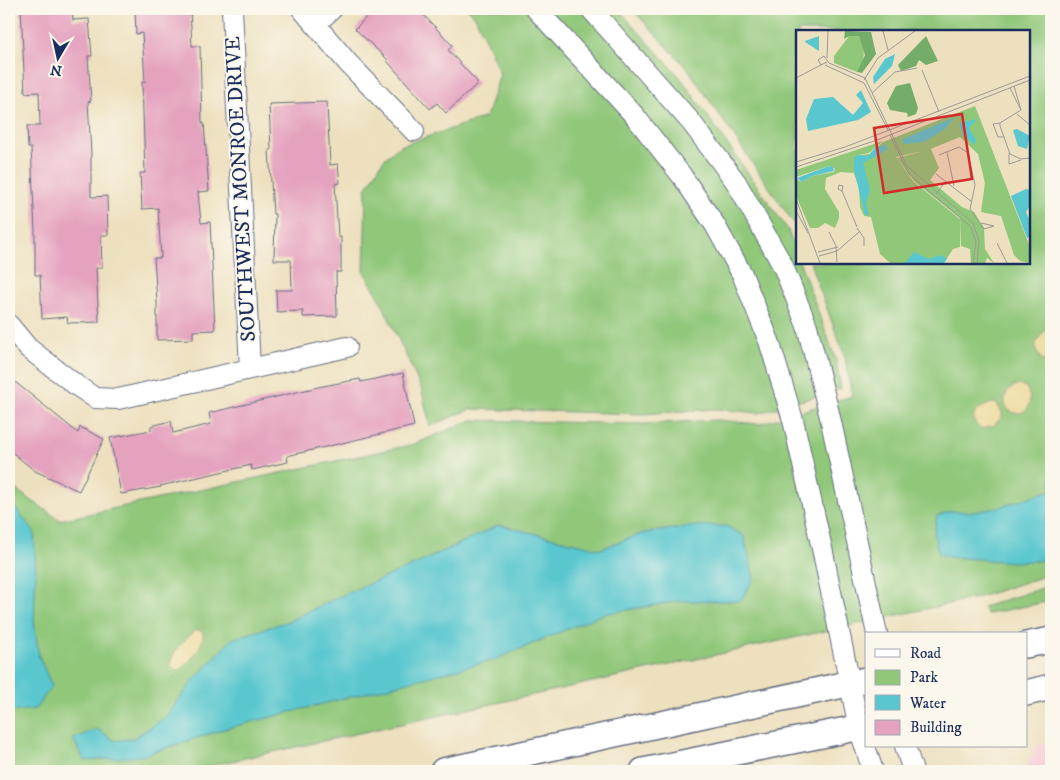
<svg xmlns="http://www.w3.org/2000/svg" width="1060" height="780" viewBox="0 0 1060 780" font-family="'IM FELL DW Pica',serif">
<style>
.built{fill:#f6cfd8}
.green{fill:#90c779;stroke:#567b6c}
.sand{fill:#eeda9e;stroke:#84847e}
.water{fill:#5ac7cf;stroke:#3a7b96}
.building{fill:#e5a2bf}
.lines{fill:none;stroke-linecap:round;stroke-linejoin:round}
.minor-casing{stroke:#646d80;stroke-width:22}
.major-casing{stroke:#646d80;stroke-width:28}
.minor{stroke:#fff;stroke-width:20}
.major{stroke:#fff;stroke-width:25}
.labels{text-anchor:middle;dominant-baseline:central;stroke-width:4;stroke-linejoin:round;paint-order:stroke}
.street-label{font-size:21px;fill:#1b2f5e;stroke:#fbf7ec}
.inset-road{fill:none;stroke:#999998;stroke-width:1}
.view{fill:#d62828;fill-opacity:0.15;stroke:#d62828;stroke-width:2.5}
.inset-edge{fill:none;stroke:#1b2f5e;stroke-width:2.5}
</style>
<rect width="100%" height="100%" fill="#fbf7ec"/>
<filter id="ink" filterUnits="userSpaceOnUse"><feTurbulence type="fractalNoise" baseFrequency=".02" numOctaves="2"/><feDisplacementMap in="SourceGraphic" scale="10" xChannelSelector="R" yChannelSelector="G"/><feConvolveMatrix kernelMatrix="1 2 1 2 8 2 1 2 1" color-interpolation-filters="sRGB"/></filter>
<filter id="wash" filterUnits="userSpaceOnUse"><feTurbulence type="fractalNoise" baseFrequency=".0096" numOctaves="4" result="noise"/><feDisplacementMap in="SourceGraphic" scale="20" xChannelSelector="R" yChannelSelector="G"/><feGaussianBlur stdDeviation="1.12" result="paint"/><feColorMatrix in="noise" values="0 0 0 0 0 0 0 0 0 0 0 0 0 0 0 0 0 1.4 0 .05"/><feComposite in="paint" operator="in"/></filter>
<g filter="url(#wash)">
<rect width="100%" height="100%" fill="#ede0be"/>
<path class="built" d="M1051 743V771H1024L1038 745Z"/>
<path class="green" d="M468 9H618L680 77 788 230 797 256 798 262 800 263 836 360 841 389 759 413 717 409 642 414 471 409 430 426 421 388 379 297 364 272 366 189 384 159 400 146 486 117 500 74 475 16Z
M632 9H1051V574L976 598 186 771H9V485L60 520 415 444 471 420 642 424 717 420 759 424 852 396 845 357 810 263 1029 262V31H798L797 228 688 69Z
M1051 585V601L987 614 983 607Z"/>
<path class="sand" d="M1051 325V358L1043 361C1028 345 1039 337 1051 325Z
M1019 385 1026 387C1043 421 996 420 1006 394 1009 388 1012 387 1019 385Z
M992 403H996L1002 412V417L993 426 980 429C966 415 978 408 992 403Z
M197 630 202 631C208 643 187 666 177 671L171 667C170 652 184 641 194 631Z"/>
<path class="water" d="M1051 490V560L1014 562 949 557 939 554 934 535 937 516 951 511 974 512 997 508Z
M9 500 34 532 36 570 34 621 39 657 52 686 35 709 9 712Z
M499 525 600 549 644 533 695 526H726L744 536 754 579 740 601H679L603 614 494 660 224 729 142 756 85 761 73 739 97 729 115 741 134 738 165 718 194 680 232 639 289 621 347 593 412 566Z"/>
<g id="blocks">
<path class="building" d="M21 9H72L73 20 89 19 92 56H88L91 101 88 102 91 153V197L107 196 108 235H101L102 268H96L99 322 68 323 67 317 42 319 40 275H35V231L31 148H28L27 126H40L39 92 25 93Z
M135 9H190L192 46H200L202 123H204L209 191 198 192 201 223 210 222 215 330 193 331V339L157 340V302L154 258H161L158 208 142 209 140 173H145L142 82H145L142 33 136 34Z
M374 9H418L453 46 448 50 478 83 446 113 437 103 430 109 387 61 388 60 355 29Z
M327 102 330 165 338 164 340 183 335 184 338 237H341V272H336L337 316 303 317V311L277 312 276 290H292L291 260H274L275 214H273L269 150H271L269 104Z
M403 373 414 426 287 456 288 462 252 470 251 465 160 486 161 487 121 494 110 438 151 430V426L171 421 173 433 211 424 209 413 318 387 360 379 361 382Z
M9 377 78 433 80 427 104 439 79 491 35 471 9 450Z"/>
</g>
</g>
<g filter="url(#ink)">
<use href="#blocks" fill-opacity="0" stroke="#646d80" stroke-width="1"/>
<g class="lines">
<g class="minor-casing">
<path id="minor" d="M232 9 250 368
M302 9 348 63 414 131
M536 9 634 115 682 176 715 225 742 274 769 341 793 420 823 553 859 728 873 771
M591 9 691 122 736 182 783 266 807 326 830 417 877 634
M315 24 332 9
M9 325 28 348 76 385 95 398 118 399 347 347
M905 746 913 771"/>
</g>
<g class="major-casing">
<path id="major" d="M1026 645 1051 640
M1026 693 1051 687
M443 771 866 680
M643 771 866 726"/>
</g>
<use href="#minor" class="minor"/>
<use href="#major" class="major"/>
</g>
</g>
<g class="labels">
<g class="street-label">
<text transform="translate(241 189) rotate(-93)">SOUTHWEST MONROE DRIVE</text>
</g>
</g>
<g transform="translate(796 30)">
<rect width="234" height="234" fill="#ede0be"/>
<path d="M53 6H63L68 19 67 32 61 42 38 33V26ZM179 76 234 217V233L224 231 218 225 205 186 185 182 189 153 182 124 164 107 132 120 100 127 118 152 164 189V217L157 219 148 233H94L84 224 75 187 68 186 64 177 63 157 57 141 58 126 74 124 87 112ZM87 111 73 123 58 126 57 143 45 142 30 148 29 159 43 182V188L39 198 29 193 22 198H14L1 168 0 149 6 152 16 146 38 142 39 139 33 136 0 147V140ZM135 119 143 138 134 150 166 177 178 182 188 198 189 219 198 233 191 228 189 233H175L174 219 165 216 164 188 119 152 101 128Z" fill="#90c779"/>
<path d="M49 1 75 2 80 24 66 43 61 42 69 25 63 6H53L48 9ZM130 6 142 31 130 35 123 30 120 36 105 41 102 35ZM114 53 122 78 120 84 112 87 111 83 94 80 91 73 100 56Z" fill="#74ac69"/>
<path d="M23 6V21L9 12V11ZM99 24 96 36 78 54 77 47 89 29ZM65 60 75 82 62 90 12 101 10 89 18 69 37 67 57 85 67 73 60 65ZM159 87 149 99 128 112 107 114V109ZM181 89 173 98 180 110 179 115 167 105 163 93ZM221 99 234 106 231 119 222 116 217 100ZM90 115 92 119 67 133 74 160 70 173 73 185H69L58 140V128L61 125 72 126 80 117ZM33 136 37 137 38 141 16 146 6 152 1 148ZM230 159 234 160V176L230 182 234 191V207L231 208 215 166ZM118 222 133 229 145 225 151 229 148 233H109Z" fill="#5ac7cf"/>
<path class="inset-road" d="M87 1 92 20M31 28 32 1M31 32 25 35 22 30 28 26 33 33 69 48 111 136 177 193 183 211 181 233M29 35 68 53 92 100M126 40 143 82M0 48 25 35M68 50 82 28 119 1M218 56 225 80M214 58 225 80M76 63 99 42 121 38M225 80 204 93V96L214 124 225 129 234 128M221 84 234 95M204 93 197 94 202 107H208M94 105 113 144 175 197 180 212 177 233M151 122 158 156M213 123V134L225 130M143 125 163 117 172 123 179 155 174 179 188 199 198 196 185 193M0 132 49 117 234 46M0 137 81 110 234 50M140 144 176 172M46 161 42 159 43 155 47 156 46 161 61 197M140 164 150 151M0 169 24 233M0 181 12 203M61 198 68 208V216M33 202 40 216 41 232M201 213 211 233M22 222 42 217M23 226 41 221 63 202"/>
<path class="view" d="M166 84 176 149 88 163 78 98Z"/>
<rect width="234" height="234" class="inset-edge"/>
</g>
<rect width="1060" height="780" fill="none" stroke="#fbf7ec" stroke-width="30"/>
<rect x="865" y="632" width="162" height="115" fill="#fbf7ec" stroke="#a1a7b3"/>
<rect x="875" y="649" width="25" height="8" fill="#ffffff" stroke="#a1a7b3"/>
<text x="910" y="658" font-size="15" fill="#1b2f5e">Road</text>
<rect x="875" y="670" width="25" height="15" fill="#90c779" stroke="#a1a7b3"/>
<text x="910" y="682" font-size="15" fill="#1b2f5e">Park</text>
<rect x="875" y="695" width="25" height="15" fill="#5ac7cf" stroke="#a1a7b3"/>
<text x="910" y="708" font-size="15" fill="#1b2f5e">Water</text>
<rect x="875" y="720" width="25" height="15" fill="#e5a2bf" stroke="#a1a7b3"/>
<text x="910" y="732" font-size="15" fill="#1b2f5e">Building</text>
<g transform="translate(58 58) rotate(189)" stroke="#fbf7ec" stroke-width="4" paint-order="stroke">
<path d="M0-4L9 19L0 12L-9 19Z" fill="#1b2f5e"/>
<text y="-8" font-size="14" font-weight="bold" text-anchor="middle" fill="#1b2f5e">N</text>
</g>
</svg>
